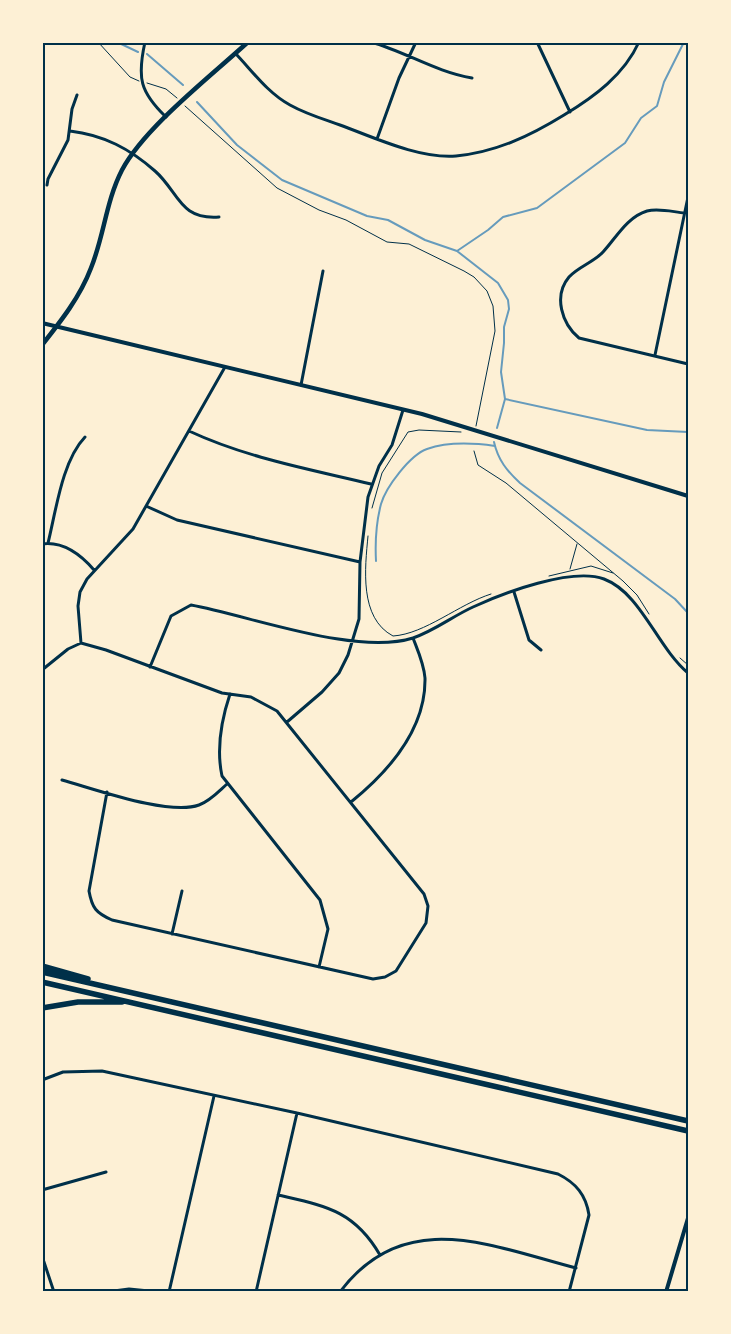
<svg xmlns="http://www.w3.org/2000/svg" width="731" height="1334" viewBox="0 0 731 1334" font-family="Jost,sans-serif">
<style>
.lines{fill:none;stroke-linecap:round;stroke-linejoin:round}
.stream{stroke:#669bbc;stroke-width:2}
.path{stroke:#003049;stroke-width:1}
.minor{stroke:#003049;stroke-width:3}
.tertiary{stroke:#003049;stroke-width:4}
.secondary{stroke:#003049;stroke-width:4.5}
.motorway{stroke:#003049;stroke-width:5.5}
.neatline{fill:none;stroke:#003049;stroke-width:2}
</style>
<rect width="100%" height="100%" fill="#fdf0d5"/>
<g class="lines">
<path class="stream" d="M117 42 138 52
M147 54 183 85
M197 102 237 145 282 180 367 216 388 220 425 240 457 251 498 283 508 300 509 309 504 327V343L501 372 505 399 497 428
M457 251 488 230 503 217 537 208 625 143 641 118 657 106 664 82 684 42
M505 399 647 430 688 432
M494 442C498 460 507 471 520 483L675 599 688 613
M376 561C375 542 376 523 381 504 386 487 410 455 427 449 447 442 474 443 495 446"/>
<path class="path" d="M98 42 130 77 139 81
M147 83 166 89 177 98
M185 106 277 188 319 210 346 220 387 242 409 244 464 271 474 277 487 291 493 306 495 331 476 426
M474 451 478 465 506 483 623 581 637 595 649 614
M372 508 382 473 408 432 419 430 461 432
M368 536C365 568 359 618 393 636 425 634 459 604 491 594
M570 569 577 544
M549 576 591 566 613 573
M680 658 688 665"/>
<path class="minor" d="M145 42C137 78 140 92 166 117
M371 42C406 52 436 72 472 78
M537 42 570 112
M236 54C253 72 268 93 290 105 306 114 323 119 340 125 373 137 419 159 456 156 496 152 530 136 564 115 594 97 624 75 639 42
M70 131C104 135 130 149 155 171 179 192 179 220 219 217
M377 139 399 78 416 42
M47 185 48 179 68 140 72 109 77 95
M685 213C673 212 659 208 647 211 627 217 616 238 603 252 594 262 578 267 569 277 553 296 562 324 579 338L688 364
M655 355 688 197
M301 385 323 271
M189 431C247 458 309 469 371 484
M146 506 177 520 360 562
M48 543C56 511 62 461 85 437
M42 544C64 541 81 555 94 570
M514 592 529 640 541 650
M81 643 78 606 80 592 87 579 133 529 225 367
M150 667 171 616 191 605C251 616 356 656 413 638 434 631 453 616 473 607 503 593 572 567 604 579 641 593 657 647 688 673
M42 670 68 649 81 643 106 650 222 693 251 697 277 711 424 894 428 906 426 923 396 971 385 977 373 979 112 920C96 913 92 908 89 891L107 792
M230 694C221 721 216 748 222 776L320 900 328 929 319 967
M287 722 322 692 339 673 348 655 359 619 360 562 368 497 379 466 392 445 403 410
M62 780C95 789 169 816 199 805 210 801 218 792 227 784
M351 802C388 772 426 729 425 678 424 664 418 651 413 638
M172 934 182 891
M42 1080 63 1072 102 1071 297 1113 558 1174C576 1183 586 1195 589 1215L569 1292
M42 1190 106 1172
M278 1195C325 1206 354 1210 380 1255
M42 1256 54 1292
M106 1292 129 1289 159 1292
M169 1292 214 1096
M256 1292 297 1113
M340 1292C404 1206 491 1246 576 1268"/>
<path class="tertiary" d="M42 323 422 414 688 496
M666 1292 688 1218"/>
<path class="secondary" d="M42 345C61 321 80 297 91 268 104 236 106 201 122 170 145 127 211 76 248 42"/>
<path class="motorway" d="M42 966 88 979
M42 972 688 1121
M42 982 688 1131
M42 1008 78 1002H122"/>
</g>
<rect width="731" height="1334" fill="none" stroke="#fdf0d5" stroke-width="88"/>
<rect x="44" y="44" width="643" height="1246" class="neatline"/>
</svg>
